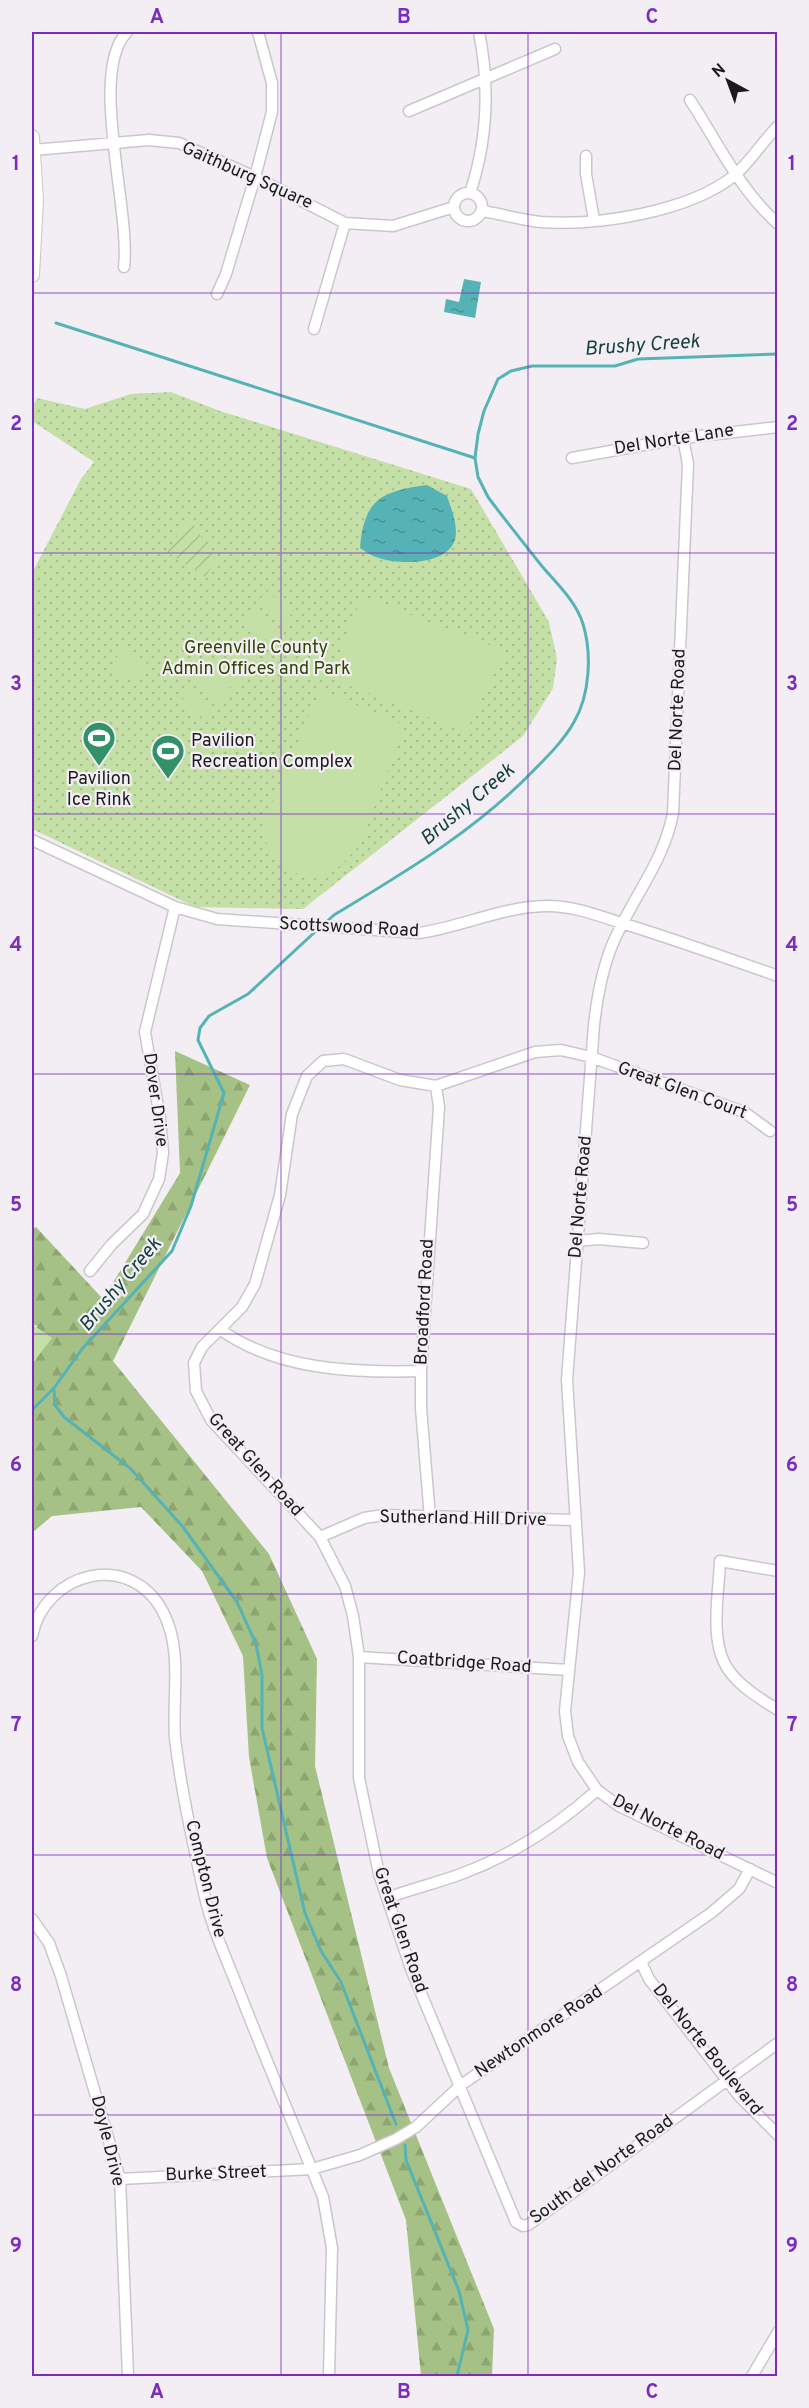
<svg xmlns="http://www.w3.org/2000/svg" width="809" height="2408" viewBox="0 0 809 2408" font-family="Overpass,sans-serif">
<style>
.grass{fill:url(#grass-dots)}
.forest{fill:url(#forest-firs)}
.garden{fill:url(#garden-furrows)}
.pitch{fill:#c4e0a6}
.water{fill:url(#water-ripples)}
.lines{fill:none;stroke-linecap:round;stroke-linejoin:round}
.stream{stroke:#56b3b5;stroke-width:3}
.minor-casing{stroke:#cac7cc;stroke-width:13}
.major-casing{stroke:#cac7cc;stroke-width:16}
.minor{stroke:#fff;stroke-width:10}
.major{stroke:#fff;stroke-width:14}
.grid{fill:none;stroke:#7b2cbf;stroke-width:1.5;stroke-opacity:0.55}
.labels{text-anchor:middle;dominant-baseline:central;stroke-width:4.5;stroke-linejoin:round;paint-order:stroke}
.street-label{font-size:18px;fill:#1b1a1c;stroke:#f2eef4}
.park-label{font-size:18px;fill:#2e4601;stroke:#f2eef4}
.poi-label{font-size:18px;fill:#1b1a1c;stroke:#f2eef4;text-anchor:start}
.water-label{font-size:20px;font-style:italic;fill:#144041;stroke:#f2eef4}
.neatline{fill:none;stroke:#7b2cbf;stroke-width:2}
.grid-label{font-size:20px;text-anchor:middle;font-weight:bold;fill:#7b2cbf}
</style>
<defs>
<pattern id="grass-dots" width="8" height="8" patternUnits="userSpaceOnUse" patternTransform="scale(1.5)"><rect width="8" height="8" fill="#c4e0a6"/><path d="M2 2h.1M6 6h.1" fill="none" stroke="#a8c08e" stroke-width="1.8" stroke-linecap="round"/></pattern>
<pattern id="forest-firs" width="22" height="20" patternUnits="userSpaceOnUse" patternTransform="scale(1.5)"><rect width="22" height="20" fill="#a5c185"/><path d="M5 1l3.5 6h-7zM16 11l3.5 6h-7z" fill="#8da572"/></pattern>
<pattern id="garden-furrows" width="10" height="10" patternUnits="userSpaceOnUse" patternTransform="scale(1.5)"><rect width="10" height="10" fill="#c4e0a6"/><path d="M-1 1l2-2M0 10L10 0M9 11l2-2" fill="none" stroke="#a8c08e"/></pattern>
<pattern id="water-ripples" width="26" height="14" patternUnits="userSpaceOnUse" patternTransform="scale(1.5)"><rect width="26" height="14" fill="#56b3b5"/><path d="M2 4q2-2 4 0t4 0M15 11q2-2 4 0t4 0" fill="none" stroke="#469192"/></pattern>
</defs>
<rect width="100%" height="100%" fill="#f2eef4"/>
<path class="grass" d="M171 392 220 411 471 489 549 622 557 659 553 688 523 736 303 909 195 907 32 829V573L81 479 94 462 32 421V409L37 398 85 409 131 394Z"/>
<path class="forest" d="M175 1051 250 1085 113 1361 269 1554 317 1659 315 1766 389 2068 494 2329 492 2376H421L406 2220 267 1858 249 1757 243 1656 202 1571 141 1507 52 1516 32 1533V1364L36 1359 37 1326 32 1324V1229L36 1227 103 1299 180 1173Z"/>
<path class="garden" d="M189 517 216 561 205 577 167 552Z"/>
<path class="pitch" d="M266 591 293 612 283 625 257 604Z
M362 596 505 651 466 732 330 678Z
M253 608 280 629 270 642 243 621Z
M229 639 256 660 246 672 220 651Z
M123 648 147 663 134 683 110 668Z
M216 655 243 676 233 689 206 668Z
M203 672 230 693 221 705 194 684Z
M191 689 218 710 208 722 181 701Z
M320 690 405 725 360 844 342 865 320 879 298 874 279 862 268 850 263 823Z
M32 1324 52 1338 32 1364Z"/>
<path class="water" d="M464 279 481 282 475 318 444 312 446 299 459 302Z
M427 485 447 496C451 508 456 520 456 533 455 566 399 566 376 557 370 555 365 551 360 548 364 498 383 491 427 485Z"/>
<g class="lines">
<path class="stream" d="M56 323 475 458
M324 924 334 915C405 872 475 831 533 771 548 756 564 740 574 722 590 695 592 653 583 624 576 601 556 583 541 565 523 542 505 520 488 497L478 477 475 458 478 434 484 411 498 379 511 371 532 366H615L638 359 778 354
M54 1388 55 1405 64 1417 131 1469 183 1527 237 1602 256 1644 262 1675V1728L305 1913 321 1951 341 1982 396 2124
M32 1410 54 1388 82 1349 172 1251 191 1206 224 1093 198 1040 200 1028 209 1016 248 994 317 930
M405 2145 406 2160 459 2291 468 2330 457 2376"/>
<g class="minor-casing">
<path id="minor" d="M690 100C718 143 739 189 778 224
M409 111 555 49
M33 150 149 140 179 143 255 177 345 223 393 226 454 207
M586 156V174L594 220
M454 207a14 14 0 1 1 28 0a14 14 0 1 1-28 0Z
M470 193C488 139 490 87 479 32
M482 211C502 214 521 220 541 222 598 226 689 212 735 175 750 162 763 141 778 126
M124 267C131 210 88 72 127 32
M217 294 226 274 255 177 272 112V83L258 32
M314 329 345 223
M683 438 688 464 673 813C664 862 632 898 613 943 602 969 597 998 594 1025L567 1380 579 1572 565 1711 568 1736 578 1762 597 1790 619 1806 778 1883
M572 458 683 438 778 427
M32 840 175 907 217 919 419 933C461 927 502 907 545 906 572 905 599 916 625 924 676 940 727 958 778 976
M770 1131 744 1112 591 1057 561 1050 535 1052 436 1086 400 1080 344 1059 323 1061 307 1076 292 1114 280 1195 255 1284 242 1307 202 1347 194 1363 196 1391 211 1420 320 1537 345 1586 353 1616 359 1657V1778L379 1874 411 1969 516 2222 523 2226 528 2225 778 2043
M577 1241 599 1239 643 1243
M90 1271 112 1244 143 1214 159 1179 163 1153 160 1118 145 1032 175 907
M221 1330C277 1370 354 1373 421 1371
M430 1518 421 1408V1371L439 1107 436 1086
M320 1537 364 1518 384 1515 574 1520
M778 1571 720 1561C719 1594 708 1644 730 1672 742 1688 761 1699 778 1710
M32 1636C45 1571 131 1550 163 1612 183 1649 172 1698 175 1738 181 1790 193 1843 204 1893 212 1929 228 1962 241 1996 267 2063 296 2130 323 2197L332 2248 329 2376
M359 1657 569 1670
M387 1898C411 1889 437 1883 461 1874 512 1855 557 1826 597 1790
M32 1919 49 1943 61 1976 120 2179 128 2376
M641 1962 649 1979 740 2097 778 2135
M120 2179 312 2169 360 2155 396 2139 416 2127 461 2085 711 1913 739 1889 750 1869
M752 2376 778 2332"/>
</g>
<g class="major-casing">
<path id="major" d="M32 137 36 200 32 275"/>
</g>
<use href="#minor" class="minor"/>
<use href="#major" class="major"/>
</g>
<path class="grid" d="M281 32V2376M528 32V2376M32 293H778M32 553H778M32 814H778M32 1074H778M32 1334H778M32 1594H778M32 1855H778M32 2115H778"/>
<defs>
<g id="stadium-pin" transform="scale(1.725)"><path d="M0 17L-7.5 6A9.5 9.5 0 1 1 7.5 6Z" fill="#329169" stroke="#f2eef4"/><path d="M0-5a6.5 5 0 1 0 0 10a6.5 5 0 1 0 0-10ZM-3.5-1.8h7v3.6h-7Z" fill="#fff"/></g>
</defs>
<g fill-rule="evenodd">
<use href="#stadium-pin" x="99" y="738"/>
<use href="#stadium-pin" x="168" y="751"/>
</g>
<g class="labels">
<g class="street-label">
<text transform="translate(247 176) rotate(24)">Gaithburg Square</text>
<text transform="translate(674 440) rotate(-9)">Del Norte Lane</text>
<text transform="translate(678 710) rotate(-88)">Del Norte Road</text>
<text transform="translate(349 928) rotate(3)">Scottswood Road</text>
<text transform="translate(682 1091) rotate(20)">Great Glen Court</text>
<text transform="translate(155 1100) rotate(82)">Dover Drive</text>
<text transform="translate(581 1197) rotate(-85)">Del Norte Road</text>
<text transform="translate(425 1302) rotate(-87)">Broadford Road</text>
<text transform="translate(255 1465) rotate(48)">Great Glen Road</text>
<text transform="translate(463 1519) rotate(1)">Sutherland Hill Drive</text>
<text transform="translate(464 1663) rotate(4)">Coatbridge Road</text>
<text transform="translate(668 1828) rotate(27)">Del Norte Road</text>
<text transform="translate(205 1879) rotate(76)">Compton Drive</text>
<text transform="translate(400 1930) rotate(71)">Great Glen Road</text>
<text transform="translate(539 2032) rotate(-34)">Newtonmore Road</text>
<text transform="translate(707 2050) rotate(51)">Del Norte Boulevard</text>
<text transform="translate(107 2141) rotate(76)">Doyle Drive</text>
<text transform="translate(602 2170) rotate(-36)">South del Norte Road</text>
<text transform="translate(216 2174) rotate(-2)">Burke Street</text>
</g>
<g class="park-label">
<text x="256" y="648">Greenville County<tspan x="256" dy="21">Admin Offices and Park</tspan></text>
</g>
<g class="poi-label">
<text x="191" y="741">Pavilion<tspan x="191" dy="21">Recreation Complex</tspan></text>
<text x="99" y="779" text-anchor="middle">Pavilion<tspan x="99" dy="21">Ice Rink</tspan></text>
</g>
<g class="water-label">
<text transform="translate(642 346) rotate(-4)">Brushy Creek</text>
<text transform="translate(468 805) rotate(-40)">Brushy Creek</text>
<text transform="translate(121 1285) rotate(-50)">Brushy Creek</text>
</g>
</g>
<rect width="809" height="2408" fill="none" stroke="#f2eef4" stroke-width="66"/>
<g transform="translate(728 81) rotate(319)" stroke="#f2eef4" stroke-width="4.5" paint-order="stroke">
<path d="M0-4.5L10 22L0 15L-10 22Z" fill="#1b1a1c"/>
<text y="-9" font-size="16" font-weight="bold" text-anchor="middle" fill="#1b1a1c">N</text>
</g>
<rect x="33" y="33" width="743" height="2342" class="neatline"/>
<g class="grid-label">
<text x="157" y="23">A</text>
<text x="404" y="23">B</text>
<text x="652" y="23">C</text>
<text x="16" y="170">1</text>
<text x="792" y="170">1</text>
<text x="16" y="430">2</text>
<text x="792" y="430">2</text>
<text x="16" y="690">3</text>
<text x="792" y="690">3</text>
<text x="16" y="951">4</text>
<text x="792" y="951">4</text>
<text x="16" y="1211">5</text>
<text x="792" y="1211">5</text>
<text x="16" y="1471">6</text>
<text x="792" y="1471">6</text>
<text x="16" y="1731">7</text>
<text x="792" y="1731">7</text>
<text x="16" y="1991">8</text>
<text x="792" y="1991">8</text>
<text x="16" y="2252">9</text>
<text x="792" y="2252">9</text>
<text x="157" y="2398">A</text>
<text x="404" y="2398">B</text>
<text x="652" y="2398">C</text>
</g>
</svg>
